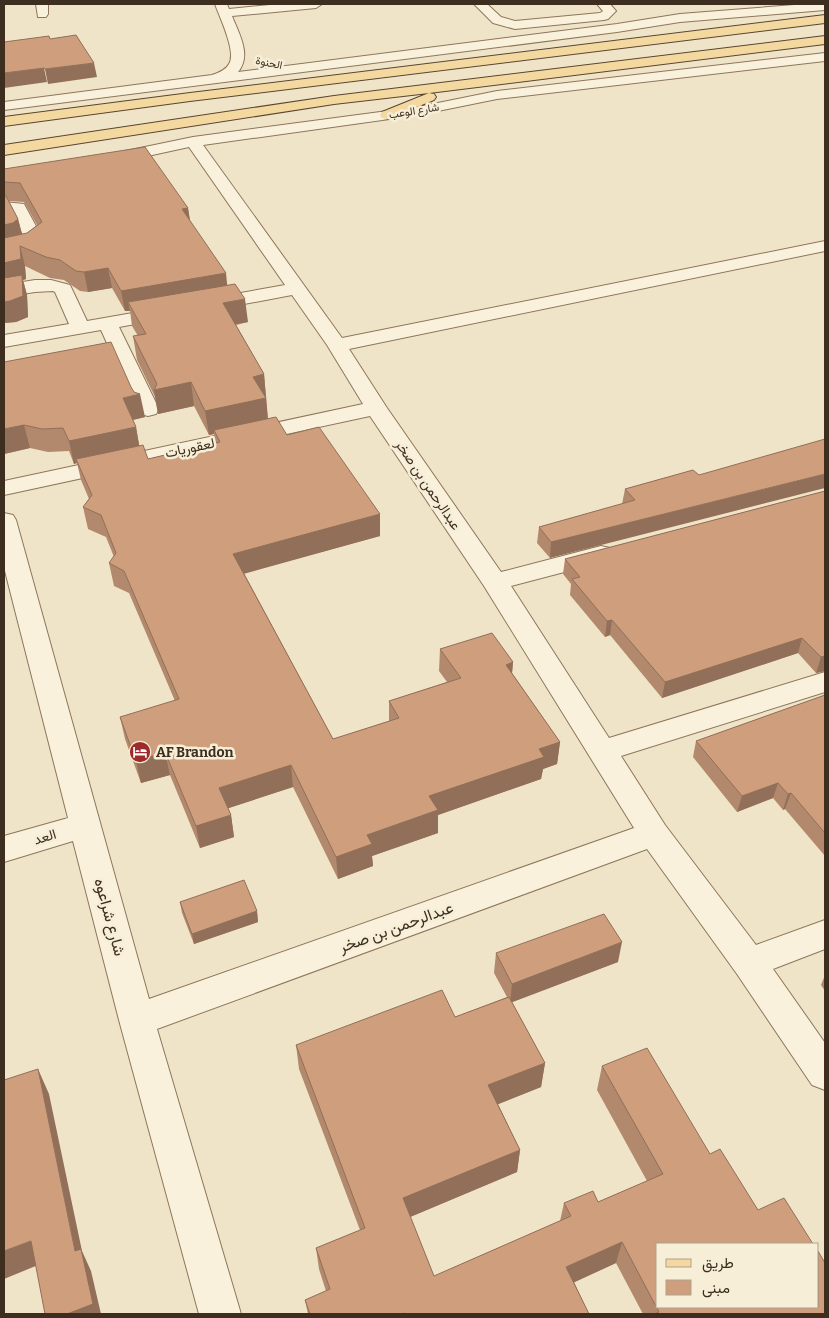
<svg xmlns="http://www.w3.org/2000/svg" width="829" height="1318" viewBox="0 0 829 1318" font-family="Bitter,Vazirmatn,serif">
<style>
.lines{fill:none;stroke-linecap:round;stroke-linejoin:round}
.minor-casing{stroke:#8d765c;stroke-width:2}
.major-casing{stroke:#5b4430;stroke-width:2}
.minor{fill:#faf1dc;fill-rule:evenodd}
.major{fill:#f3d9a0;fill-rule:evenodd}
.wall{fill:#b2896c;fill-rule:evenodd}
.shaded-wall{fill:#916f58}
.building{fill:#cf9f7d;stroke:#916f58}
.labels{text-anchor:middle;dominant-baseline:central;stroke-width:5;stroke-linejoin:round;paint-order:stroke}
.far-street-label{font-size:11px;fill:#3d2e20;stroke:#f7eed8}
.street-label{font-size:14px;fill:#3d2e20;stroke:#f7eed8}
.poi-label{font-size:14px;font-weight:bold;fill:#3d2e20;stroke:#f7eed8;text-anchor:start}
.near-street-label{font-size:16px;fill:#3d2e20;stroke:#f7eed8}
</style>
<rect width="100%" height="100%" fill="#f0e4c8"/>
<g class="lines">
<g class="minor-casing">
<path id="minor" d="M36 4H48V14L46 17H38Z
M215 4H227L229 9 280 4H322L316 8 232 16C239 34 252 55 238 72L617 24 680 14 807 4H825V10L680 22 617 32 4 110V102L212 75C218 73 226 70 229 64 237 52 219 16 215 4Z
M474 4H487L501 17 515 21 600 13 603 11 597 4H610L616 11 608 19 604 20 515 29 493 23Z
M825 53V61L497 99 418 115 203 145 342 338 825 241V251L349 349 387 408 501 572 601 546 610 548 614 554 610 560 511 586 609 738 825 672V692L621 756 665 825 756 945 825 920V949L773 969 825 1043V1090L812 1085 737 974 647 849 157 1029 241 1314H199L119 1020 73 841 4 862V836L68 818 4 567V513L13 515 16 520 149 999 634 828 484 586 370 416 4 495V481L363 404 327 345 292 295 207 311 200 309 197 305 200 301 207 299 285 285 189 147 111 164 105 162 103 159 105 156 111 154 193 137 418 107 497 91Z
M4 202 24 204 44 241C35 254 18 255 4 257V247L18 244 25 239 12 213 4 212Z
M35 280H51L70 285 87 321 167 307 174 309 177 313 174 317 119 327 159 409 156 414 148 416 140 414 137 409 101 330 4 347V335L69 324 55 292 53 291 35 292 4 297V285Z"/>
</g>
<g class="major-casing">
<path id="major" d="M825 15V23L190 101 4 126V117L190 93Z
M825 36V44L429 93 434 94 436 97 434 100 387 119 382 118 380 115 382 112 429 93 334 104 4 155V145L334 96Z"/>
</g>
<use href="#minor" class="minor"/>
<use href="#major" class="major"/>
</g>
<path class="wall" d="M4 169 188 208 190 221 248 322 236 325 264 374 268 418 287 435 380 536 244 573 333 739 389 721V701L447 682 439 671 440 649 513 662 512 673 560 742 557 764 543 769 541 779 438 815V833L372 856 373 866 338 879 293 787 228 808 231 815 234 837 200 848 170 775 141 783 125 739 120 717 175 701 129 593 114 586 109 563 114 557 106 537 88 529 83 507 89 499 81 480 77 463 74 464 69 451 48 452 30 448 4 454V362L145 417 133 420 136 427 139 445 148 459 215 443 214 434 209 435 194 406 158 414 155 397 137 360 133 336H138L132 326 130 311H125L112 288 88 292 80 291 64 280 50 278 25 266 26 279 23 280 27 295 28 317 16 322 4 323ZM9 201 24 202 37 225 27 233 22 234 18 219Z
M693 470 550 558 537 543 539 527 622 504 625 489Z
M825 491V671L816 673 798 653 662 698 610 635 605 637 570 595 571 584 563 574 565 559Z
M825 695V856L785 809 783 810 773 798 737 812 693 757 696 741Z
M180 902 257 911 258 922 194 944 182 913Z
M496 953 618 962 512 1002 545 1063 541 1087 498 1104 520 1150 517 1172 410 1217 434 1276 560 1221 564 1203 598 1202 647 1181 597 1090 602 1066 710 1154 758 1210 825 1314H643L616 1263 574 1282 589 1314H308L305 1300 326 1291 319 1269 316 1248 360 1230 299 1069 296 1045 455 1017 507 997 494 973Z
M825 975V991L821 985Z"/>
<path class="shaded-wall" d="M94 63 97 77 48 84 45 69Z
M44 68 47 82 4 88V73Z
M188 208 191 227 182 209Z
M18 219 23 238 4 246V225Z
M20 246 25 266 26 279 23 280 27 295 28 317 16 322 4 323V263Z
M108 268 112 288 88 292 84 272Z
M226 273 228 293 128 302 130 311H125L121 291Z
M245 299 248 322 226 326 223 303Z
M264 374 268 422 214 430V434L209 435 205 411 253 377Z
M191 382 194 406 158 414 154 390Z
M140 394 145 417 128 421 123 398Z
M24 425 30 448 4 454V429Z
M136 427 140 450 76 459 77 463 74 464 69 441Z
M825 474V488L550 558 551 542Z
M380 514V536L236 576 233 554Z
M612 620 610 635 605 637 607 621Z
M802 638 798 653 662 698 665 682Z
M825 656V671L816 673 821 657Z
M513 662 511 685 506 665Z
M560 742 557 764 543 769 541 779 438 815V833L372 856 373 866 338 879 336 857 367 835 429 796 539 749Z
M165 752 170 775 141 783 136 761Z
M291 765 293 787 223 810 219 788Z
M778 783 773 798 737 812 742 796Z
M791 793 785 809 783 810 788 794Z
M231 815 234 837 200 848 196 826Z
M257 911 258 922 194 944 192 934Z
M622 942 618 962 510 1003 512 984Z
M545 1063 541 1087 486 1109 488 1085Z
M38 1069 49 1094 82 1251 91 1271 101 1314H67L75 1251Z
M520 1150 517 1172 403 1220V1198Z
M31 1241 43 1263 4 1279V1251Z
M622 1242 616 1263 562 1288 566 1267Z"/>
<path class="building" d="M76 35 94 63 45 69 44 68 4 73V42L49 36 50 39Z
M145 147 188 208 182 209 226 273 121 291 108 268 84 272 76 271 60 260 46 257 20 246 21 259 4 263V238L27 233 42 222 20 183 4 182V169Z
M4 195 6 196 18 219 13 223 4 225Z
M22 275 23 296 10 301 4 302V278Z
M235 284 245 299 223 303 264 374 253 377 266 398 205 411 191 382 154 390 157 384 133 336 146 334 128 302Z
M111 342 131 387 134 392 140 394 123 398 136 427 69 441 63 428 42 429 24 425 4 429V362Z
M276 417 287 435 319 427 380 514 233 554 333 739 399 718 389 701 461 678 440 649 492 633 513 662 506 665 560 742 539 749 544 757 429 796 438 810 367 835 372 844 336 857 291 765 219 788 231 815 196 826 165 752 136 761 120 717 179 699 124 571 109 563 116 553 101 515 83 507 92 495 76 459 143 445 148 459 220 442 214 430Z
M825 439V474L551 542 539 527 635 500 625 489 693 470 699 475Z
M825 491V656L821 657 802 638 665 682 612 620 607 621 572 579 580 577 565 559Z
M825 695V833L791 793 788 794 778 783 742 796 696 741Z
M244 880 257 911 192 934 180 902Z
M604 914 622 942 512 984 496 953Z
M442 990 455 1017 509 997 545 1063 488 1085 520 1150 403 1198 434 1276 571 1216 564 1203 593 1191 598 1202 663 1174 602 1066 647 1048 710 1154 720 1149 758 1210 784 1198 813 1244H658V1307H818V1251L825 1263V1314H654L659 1312 622 1242 566 1267 589 1314H405V1313L402 1314H310L305 1300 330 1289 316 1248 365 1228 296 1045Z
M38 1069 75 1251 81 1249 93 1304 67 1314H45L31 1241 4 1251V1080Z"/>
<defs>
<g id="hotel-disc" transform="scale(1.125)"><circle r="9.5" fill="#9e2a2b" stroke="#f7eed8"/><path d="M-6-4.5h1.5V1H6V5H4.5V3h-9V5H-6ZM-4 0a1.8 1.8 0 1 1 3.6 0ZM.5 0V-2.5h3Q6-2.5 6 0Z" fill="#fff"/></g>
</defs>
<g fill-rule="evenodd">
<use href="#hotel-disc" x="140" y="752"/>
</g>
<g class="labels">
<g class="far-street-label">
<text transform="translate(269 63) rotate(11)">الحنوة</text>
<text transform="translate(414 111) rotate(-9)">شارع الوعب</text>
</g>
<g class="street-label">
<text transform="translate(190 448) rotate(-12)">لعقوريات</text>
<text transform="translate(428 485) rotate(56)">عبدالرحمن بن صخر</text>
<text transform="translate(45 837) rotate(-17)">العد</text>
</g>
<g class="poi-label">
<text x="156" y="752">AF Brandon</text>
</g>
<g class="near-street-label">
<text transform="translate(110 917) rotate(75)">شارع شراعوه</text>
<text transform="translate(396 927) rotate(-20)">عبدالرحمن بن صخر</text>
</g>
</g>
<rect width="829" height="1318" fill="none" stroke="#3d2e20" stroke-width="10"/>
<rect x="656" y="1243" width="162" height="65" fill="#f7eed8" stroke="#ada18e"/>
<rect x="666" y="1259" width="25" height="8" fill="#f3d9a0" stroke="#ada18e"/>
<text x="702" y="1268" font-size="15" fill="#3d2e20">طريق</text>
<rect x="666" y="1280" width="25" height="15" fill="#cf9f7d" stroke="#ada18e"/>
<text x="702" y="1293" font-size="15" fill="#3d2e20">مبنى</text>
</svg>
